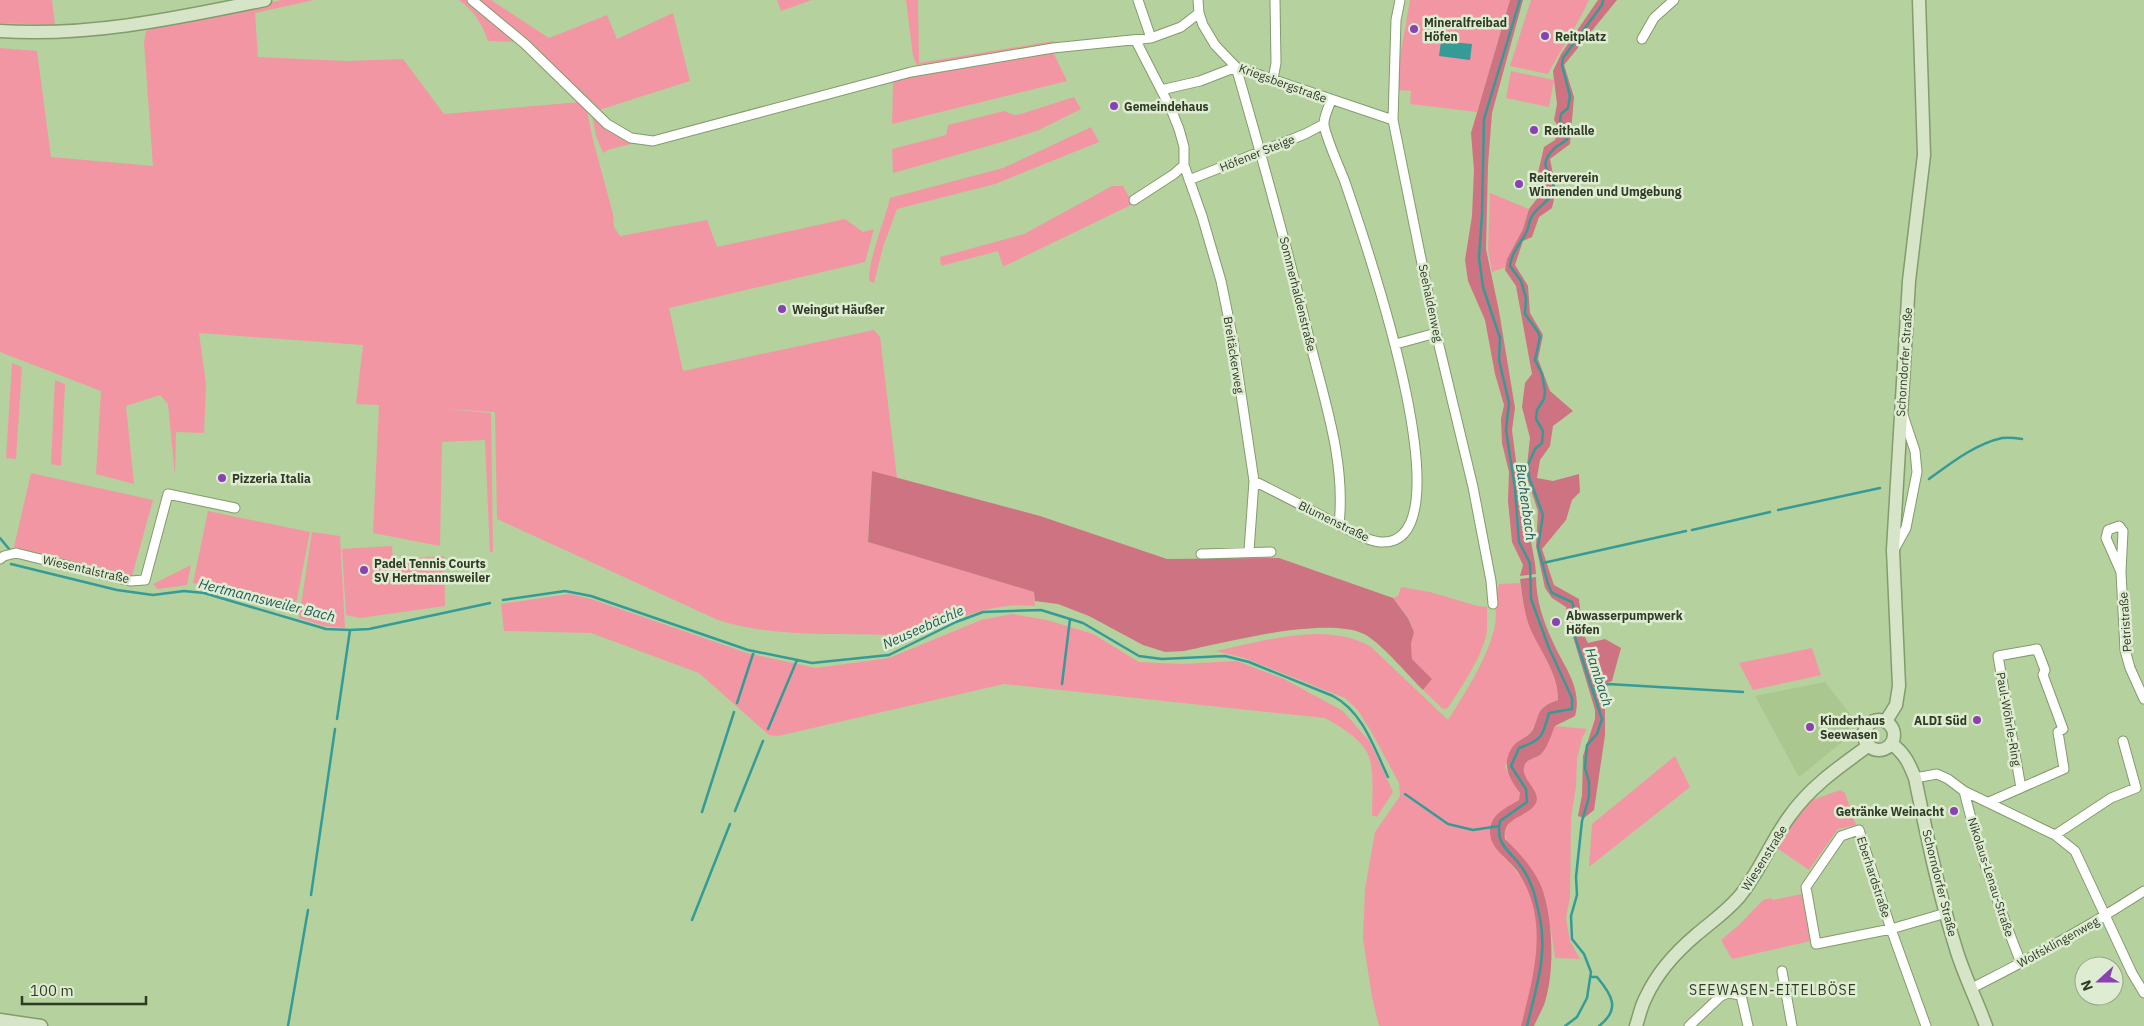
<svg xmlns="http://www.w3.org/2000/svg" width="2144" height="1026" viewBox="0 0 2144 1026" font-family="'IBM Plex Sans',sans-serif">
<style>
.built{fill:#a9c78e}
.green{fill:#f396a3}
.forest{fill:#ce7381}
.water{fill:#359b97}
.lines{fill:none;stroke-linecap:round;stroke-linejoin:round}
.stream{stroke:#359b97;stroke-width:2.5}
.street-casing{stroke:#829c6c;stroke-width:11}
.secondary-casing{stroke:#829c6c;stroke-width:15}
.street{stroke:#fff;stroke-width:9}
.secondary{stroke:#d6e4c8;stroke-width:12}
.poi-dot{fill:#8a41b4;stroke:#deecd2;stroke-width:2}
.labels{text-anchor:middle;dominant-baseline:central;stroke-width:5;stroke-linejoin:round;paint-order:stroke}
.poi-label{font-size:12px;font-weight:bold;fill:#303b26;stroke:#deecd2;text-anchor:start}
.street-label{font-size:12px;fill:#303b26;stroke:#deecd2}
.water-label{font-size:14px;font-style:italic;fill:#245b59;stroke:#deecd2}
.neighbourhood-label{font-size:14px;letter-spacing:1px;fill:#303b26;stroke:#deecd2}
</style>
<rect width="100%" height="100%" fill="#b5d19e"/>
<path class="built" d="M1825 682 1854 719 1848 730 1847 738 1799 777 1755 696Z"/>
<path class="green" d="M0 0H52L55 25 0 23Z
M282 0H314L255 13 258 57 346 61 403 59 444 114 580 102 587 111 593 140 613 214 614 227 620 236 707 220 717 247 845 219 863 232 874 229 865 262 669 308 683 371 874 330 880 337 897 478 872 471 868 542 1034 592 1035 606C985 600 940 628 894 643L886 635C831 633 770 637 718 620L497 519 495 412 442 409 491 413 493 551 490 553 485 440 442 442 440 546 373 533 379 405 356 404 363 345 199 333 206 384 204 433 176 432 175 475 168 404 160 395 126 406 134 484 96 474 101 391 0 352V48L37 51 51 157 153 166 144 43 146 31 157 25Z
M459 0H467L518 42 488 41C482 23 474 11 459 0Z
M479 0H491L549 38 607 15 617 39 673 13 690 81 599 110 530 44Z
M777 0H812L781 11Z
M906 0H918L919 63 1054 41 1053 45 917 65 913 56Z
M1410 0H1510L1477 112 1410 104 1411 91 1398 90 1399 63Z
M1531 0H1589C1577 26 1561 49 1548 74L1510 66Z
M1053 52 1067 81 892 124 893 83 897 78Z
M1511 71 1554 80 1549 107 1506 98Z
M1074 97 1081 109 1039 130 1002 142 893 173 892 149 946 135 948 125 1004 111 1014 115 1021 114Z
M592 115 615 134 635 143 610 149 603 153 596 136Z
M1091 127 1099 142 995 184 897 209 883 247 874 283 869 281C869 256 884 224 890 198L1003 168Z
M1112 186H1123L1133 204 1009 264 1003 266 998 251 941 266 940 257 1024 234Z
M1490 193 1529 209 1523 229 1507 259 1506 267 1492 272 1488 249Z
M12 363 22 367 16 459 6 458Z
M55 380 65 384 61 466 51 464Z
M31 473 153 500 132 576 14 547Z
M208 511 310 532 296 604 193 583Z
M312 532 340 536 345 628 324 626 299 618Z
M392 546 393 560 444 556 445 606 360 618 346 615 342 549Z
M191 565 187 585 158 589 153 584Z
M1520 583C1522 598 1525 614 1531 628 1540 651 1559 676 1558 700L1544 706 1531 732 1515 744 1505 767 1520 794 1519 800 1499 813 1492 841C1502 858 1518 869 1527 887 1549 933 1533 981 1521 1026H1379L1372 997 1363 939 1365 889 1375 832 1400 796 1399 783 1371 731 1357 709 1345 698 1244 658 1216 651C1265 641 1324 621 1370 646L1448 720C1466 691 1485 663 1494 630 1498 615 1493 599 1499 584Z
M1401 587 1430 592 1477 606 1487 607C1487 614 1487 623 1487 630 1484 655 1461 687 1448 708L1443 709 1423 690 1432 679 1412 659 1411 644 1414 632 1408 617 1393 598 1398 596Z
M569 594 591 599 747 653 816 668 889 658 981 620 1012 614 1047 620 1093 634 1139 662 1182 664 1237 661 1284 679 1343 711 1370 742 1393 792 1377 817 1372 815C1372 798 1374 777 1370 760 1366 741 1341 727 1325 718L1004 684 778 736 769 735 699 673 591 633 504 631 501 604Z
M1812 648 1821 675 1753 690 1739 663Z
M1555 726 1587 729 1582 738 1577 759 1576 787 1571 818 1570 897 1566 918 1570 941 1580 959 1555 958 1551 930 1510 844C1494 827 1521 814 1534 806V789C1527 781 1517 767 1530 759 1533 758 1538 757 1541 754 1547 748 1551 734 1555 726Z
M1675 756 1690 787 1589 867 1592 824Z
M1840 790 1845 793 1856 825 1838 829 1809 870 1777 848 1807 802Z
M1802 894 1810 941 1732 959 1721 940 1739 925 1763 900 1771 898 1772 900Z"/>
<path class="forest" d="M1510 0H1523L1492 113 1488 165 1486 249 1499 311 1515 408 1512 430 1516 461 1535 563 1536 574 1520 576 1523 565 1512 542 1508 501 1509 472 1502 443 1501 419 1504 405 1495 374 1485 320 1468 281 1465 260 1472 216 1474 170 1471 133Z
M1598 0H1617L1564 65 1574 97 1570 144 1550 159 1556 190 1552 208 1539 217 1532 237 1523 241 1515 265 1528 286 1530 313 1543 335 1538 359 1550 391 1573 411 1553 426 1550 446 1540 460 1537 478 1553 481 1579 474 1580 492 1572 500 1566 520 1542 549 1554 585 1579 599 1583 633 1588 643 1605 639 1621 648 1612 681 1601 685 1596 692 1605 706V735L1594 810 1584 818 1578 816 1582 795 1583 756 1595 719V710L1571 630 1566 607 1552 598 1545 588 1536 546 1538 511 1526 475 1530 438 1522 407 1525 383 1532 374 1516 286 1505 270 1507 259 1523 229 1529 209 1539 196 1541 184 1538 173 1544 147 1555 140 1559 128 1554 120 1557 104 1553 71 1561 54Z
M872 471 1040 516 1167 559 1279 558 1393 598 1408 618 1414 632 1411 644 1412 659 1432 679 1423 690C1408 675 1386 649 1369 637 1335 613 1224 643 1184 651L1165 652 1143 645 1089 616 1058 604 1035 601 1034 592 868 542Z
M1536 577C1536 600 1543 620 1552 640 1563 666 1583 687 1575 716L1555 726C1551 735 1548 747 1541 754 1536 759 1526 758 1524 767 1521 781 1545 793 1534 806 1524 818 1502 818 1505 839 1520 853 1536 871 1543 891 1553 923 1555 973 1544 1005 1541 1012 1537 1019 1534 1026H1521C1534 974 1550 921 1518 872 1509 859 1490 849 1490 832 1490 814 1506 808 1519 800L1520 793C1509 778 1500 763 1514 745 1519 740 1527 737 1532 731 1537 723 1537 712 1544 707 1547 704 1553 702 1558 700 1559 675 1540 651 1530 628 1524 612 1522 595 1520 579Z"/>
<path class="water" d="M1441 41 1472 44 1470 60 1439 56Z"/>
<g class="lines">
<path class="stream" d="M1520 0 1484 119 1482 214 1479 258 1483 287 1500 338 1499 360 1509 403 1506 430 1515 489 1519 542 1530 563 1531 599 1549 648 1572 698V709L1549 713C1543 736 1542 740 1519 748L1511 766 1526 789 1527 802 1500 821C1496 841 1504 847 1517 861 1522 867 1529 879 1532 887 1535 894 1536 902 1538 909 1549 952 1537 984 1527 1026
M1929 479C1951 463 1975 444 2002 438 2009 437 2016 438 2022 439
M1778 510 1880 488
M1692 530 1770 512
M0 538 9 549
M1543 563 1686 531
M11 564 117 590 153 595 184 591 204 593 326 629 350 630 369 629 490 603
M503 600 565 591 591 596 748 650 812 663 889 655 956 622 983 612 1041 610 1083 623 1139 656 1162 659 1225 656 1249 662 1333 696C1363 712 1374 748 1388 777
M1062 684 1070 619
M1593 690 1608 684 1743 692
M737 703 754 651
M337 719 350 630
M768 729 797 660
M1405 794 1448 824 1473 830 1499 826
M735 811 763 741
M702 812 734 712
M311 895 335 729
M692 920 730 824
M1591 977H1597C1612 995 1621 1009 1599 1026
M288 1026 308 910
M1565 1026 1577 1017 1587 998 1591 972 1584 954 1572 939 1571 916 1577 895 1576 877 1582 821 1589 797V782L1585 768 1587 745 1597 734 1602 719 1576 640 1572 625 1574 609 1572 602 1552 593 1548 584 1538 547 1543 515 1529 477 1528 465 1535 449 1542 443 1543 431 1536 419 1537 410 1544 399 1545 391 1542 374 1535 360 1540 337 1538 332 1525 314 1526 298 1521 281 1510 266C1511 253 1521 243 1527 231 1529 226 1529 221 1532 216 1538 206 1550 202 1553 190 1557 175 1535 169 1552 151 1556 146 1562 144 1567 139V129L1560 122 1561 114 1568 108 1570 96 1562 65 1563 58 1602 5 1603 0"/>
<g class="street-casing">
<path id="street" d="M472 0 525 44 607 124 631 138 653 141 911 72 1053 48 1151 38 1181 27 1199 13
M1138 0 1151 38
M1198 0 1199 13 1203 25 1215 45 1236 67 1393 120
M1400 0 1396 20 1393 120 1436 333 1473 487 1491 581 1493 604
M1642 39 1654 18 1674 0
M1136 41 1171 109 1179 129 1184 147V165L1202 216 1221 281 1233 340 1254 481 1249 551
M1273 79 1276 63 1275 0
M1161 90 1200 81 1236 67C1262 157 1287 247 1309 338 1324 400 1346 461 1339 525
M1189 180 1305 134 1324 124
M1134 200 1174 174 1184 165
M1396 344 1436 333
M1254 481C1280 494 1306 507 1331 521 1346 528 1363 540 1380 542 1475 549 1359 224 1345 182 1339 166 1327 141 1324 125 1323 118 1329 107 1331 100
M1895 548 1906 528 1917 472 1915 451 1903 415
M1201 554 1271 552
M0 559 4 556 16 553 130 581 145 580 168 494 235 508
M2121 572 2106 538 2108 530 2119 526 2123 531 2121 572 2125 650 2130 668 2144 699
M1915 778 1937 774 1948 779 1964 791 2055 835 2075 851 2132 973 2144 993
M1964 791C1978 850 1999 907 2021 963
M1989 802 2064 769 2058 732 2063 729 2043 675 2045 670 2037 649 1998 656 2021 788
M2055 835 2111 798 2136 788 2123 741
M1782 971 1792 1026
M1970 989C2030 959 2088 927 2144 891
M1689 1026 1721 996 1728 993 1741 995 1748 1026
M1926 1026 1891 929 1859 830 1841 836 1806 887 1816 944 1891 929 1946 913"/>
</g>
<g class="secondary-casing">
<path id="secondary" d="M0 31C90 37 177 18 265 0
M1864 735a15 15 0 1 1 30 0a15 15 0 1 1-30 0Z
M1886 721 1896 705 1899 686 1893 550 1909 281 1924 155 1919 0
M1892 744C1905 754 1909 763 1915 778 1927 836 1939 895 1957 952 1965 977 1977 1001 1986 1026
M0 1020 41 1026
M1636 1026C1639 1017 1641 1006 1646 997 1657 973 1676 952 1696 935 1710 923 1726 912 1739 897 1759 873 1770 843 1789 817 1810 787 1839 767 1868 746"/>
</g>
<use href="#street" class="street"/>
<use href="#secondary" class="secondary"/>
</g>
<g class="poi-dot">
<circle cx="1414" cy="29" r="5"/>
<circle cx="1545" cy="36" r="5"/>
<circle cx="1114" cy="106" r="5"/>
<circle cx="1534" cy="130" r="5"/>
<circle cx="1519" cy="184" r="5"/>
<circle cx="782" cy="309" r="5"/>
<circle cx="222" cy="478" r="5"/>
<circle cx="364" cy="570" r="5"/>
<circle cx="1556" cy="622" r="5"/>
<circle cx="1977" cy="720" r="5"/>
<circle cx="1810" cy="727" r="5"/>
<circle cx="1954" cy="811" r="5"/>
</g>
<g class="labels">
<g class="poi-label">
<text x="1424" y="22">Mineralfreibad<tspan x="1424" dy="14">Höfen</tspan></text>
<text x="1555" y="36">Reitplatz</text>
<text x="1124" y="106">Gemeindehaus</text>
<text x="1544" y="130">Reithalle</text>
<text x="1529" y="177">Reiterverein<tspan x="1529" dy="14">Winnenden und Umgebung</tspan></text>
<text x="792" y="309">Weingut Häußer</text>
<text x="232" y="478">Pizzeria Italia</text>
<text x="374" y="563">Padel Tennis Courts<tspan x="374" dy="14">SV Hertmannsweiler</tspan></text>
<text x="1566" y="615">Abwasserpumpwerk<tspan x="1566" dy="14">Höfen</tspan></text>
<text x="1820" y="720">Kinderhaus<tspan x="1820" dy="14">Seewasen</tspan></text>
<text x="1967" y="720" text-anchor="end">ALDI Süd</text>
<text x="1944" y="811" text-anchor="end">Getränke Weinacht</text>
</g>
<g class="street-label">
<text transform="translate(1283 83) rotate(20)">Kriegsbergstraße</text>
<text transform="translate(1257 153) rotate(-22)">Höfener Steige</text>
<text transform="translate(1298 294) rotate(76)">Sommerhaldenstraße</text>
<text transform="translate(1431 303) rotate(78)">Seehaldenweg</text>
<text transform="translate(1234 355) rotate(81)">Breitäckerweg</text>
<text transform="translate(1904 362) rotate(-86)">Schorndorfer Straße</text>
<text transform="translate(1334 521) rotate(26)">Blumenstraße</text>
<text transform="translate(86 569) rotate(13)">Wiesentalstraße</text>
<text transform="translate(2125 622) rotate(-94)">Petristraße</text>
<text transform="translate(2009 719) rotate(80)">Paul-Wöhrle-Ring</text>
<text transform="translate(1764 858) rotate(-58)">Wiesenstraße</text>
<text transform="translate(1874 877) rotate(72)">Eberhardstraße</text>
<text transform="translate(1991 877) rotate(72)">Nikolaus-Lenau-Straße</text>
<text transform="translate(1940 883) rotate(76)">Schorndorfer Straße</text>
<text transform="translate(2058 942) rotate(-29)">Wolfsklingenweg</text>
</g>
<g class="water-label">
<text transform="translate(1526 502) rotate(82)">Buchenbach</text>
<text transform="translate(267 600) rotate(14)">Hertmannsweiler Bach</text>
<text transform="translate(923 627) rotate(-24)">Neuseebächle</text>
<text transform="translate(1599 677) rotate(72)">Hambach</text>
</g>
<g class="neighbourhood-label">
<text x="1773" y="990">SEEWASEN-EITELBÖSE</text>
</g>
</g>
<g transform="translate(2099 981) rotate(249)"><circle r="24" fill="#deecd2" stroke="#98a58d"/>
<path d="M0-4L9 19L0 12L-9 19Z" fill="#8a41b4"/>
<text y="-8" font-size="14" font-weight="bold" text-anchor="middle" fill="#303b26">N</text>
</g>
<path d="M22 996v8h124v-8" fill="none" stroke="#303b26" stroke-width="2.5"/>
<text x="30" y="996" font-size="15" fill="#303b26" stroke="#deecd2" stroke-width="4" paint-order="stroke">100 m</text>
</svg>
